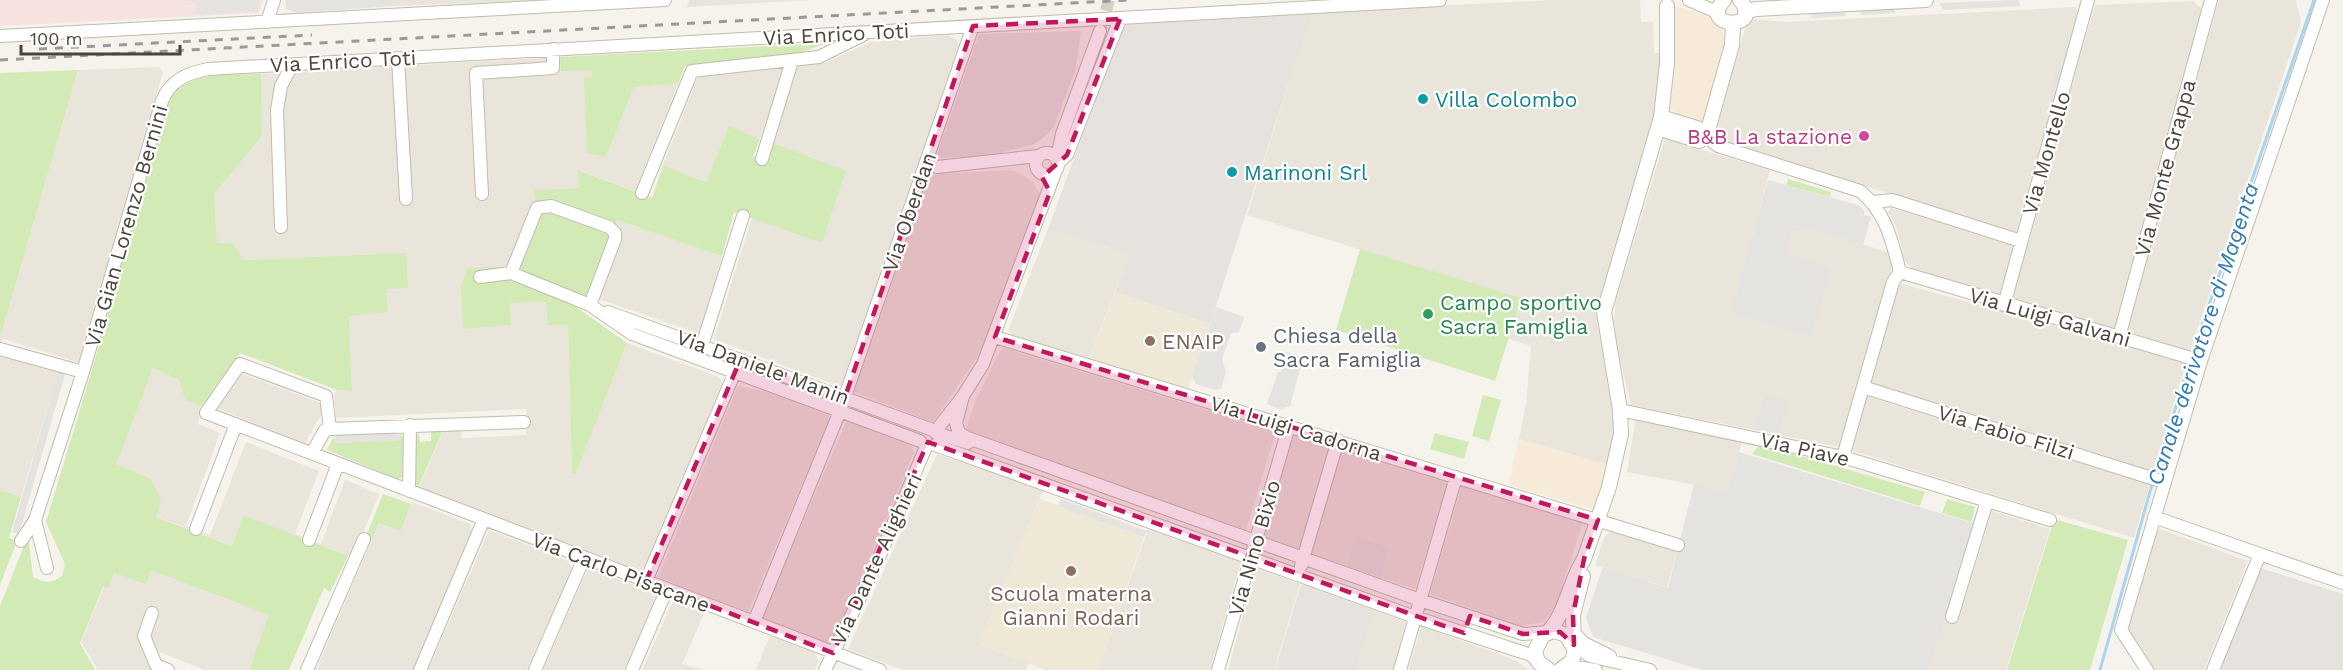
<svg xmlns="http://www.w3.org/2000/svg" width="2343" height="670" viewBox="0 0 2343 670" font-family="'Work Sans',sans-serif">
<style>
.residential{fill:#eae5da}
.commercial{fill:#f7ead8}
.industrial{fill:#e6e2dd}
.education{fill:#efe8d6}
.medical{fill:#f6e3e0}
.green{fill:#d2eab5}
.parking{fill:#e5e3e0}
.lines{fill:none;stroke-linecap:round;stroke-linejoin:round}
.stream{stroke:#a9d4f2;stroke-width:3}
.minor-tunnel{stroke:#d4d0c8;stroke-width:12;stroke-dasharray:12 6;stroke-linecap:butt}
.minor-casing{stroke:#c2bbae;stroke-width:14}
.tertiary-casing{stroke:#c2bbae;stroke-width:16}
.minor{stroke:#fff;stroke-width:12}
.tertiary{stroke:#fff;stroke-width:14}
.rail{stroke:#9a9a9a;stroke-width:3;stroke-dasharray:8 8;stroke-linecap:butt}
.marked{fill:#c2185b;fill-opacity:0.2;stroke:#c2185b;stroke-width:4.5;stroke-dasharray:12 8;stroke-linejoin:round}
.culture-dot{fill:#0f9aa8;stroke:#fff;stroke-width:2}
.hotel-dot{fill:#d1479c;stroke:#fff;stroke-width:2}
.leisure-dot{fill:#2e9e5b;stroke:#fff;stroke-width:2}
.education-dot{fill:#8d6e63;stroke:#fff;stroke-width:2}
.worship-dot{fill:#6b7280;stroke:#fff;stroke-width:2}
.labels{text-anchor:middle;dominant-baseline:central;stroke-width:4.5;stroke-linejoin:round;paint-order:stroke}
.street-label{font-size:21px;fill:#4b4439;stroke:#fff}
.culture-label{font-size:21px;fill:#0d838f;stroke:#fff;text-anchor:start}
.hotel-label{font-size:21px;fill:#b23c85;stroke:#fff;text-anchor:end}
.leisure-label{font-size:21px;fill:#27864d;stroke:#fff;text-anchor:start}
.worship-label{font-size:21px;fill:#5b616d;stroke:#fff;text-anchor:start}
.education-label{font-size:21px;fill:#785e54;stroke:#fff;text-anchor:start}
.water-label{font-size:22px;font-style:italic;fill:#2e7ab2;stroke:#fff}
</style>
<rect width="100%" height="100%" fill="#f6f3ec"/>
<path class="residential" d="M395 0H561L394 6Z
M689 0H813L687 7Z
M1553 0H1640L1641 22H1653L1654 53H1662L1660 80 1643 166 1596 314 1616 433 1609 465 1519 439 1526 404 1531 346 1509 339 1520 298 1247 215 1311 12Z
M2219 0H2296L2301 22 2190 351 2125 331Z
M2193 1 2203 10 2118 329 2009 301 2095 5Z
M2075 7 2078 10 2065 61 2059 59 2050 86 2057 89 2016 233 1730 144 1722 141 1716 131 1747 22 1750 19 1787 22Z
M947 35 956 39 959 45 843 388 714 339 752 218 822 242 846 171 773 143 797 65 825 63 871 42Z
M560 57 561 71H591L592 77 585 78 606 157 634 87 678 84 635 191 579 170V188L535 190V200L510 266 468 268 511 325 510 303 546 302 568 325 572 473 574 474 627 343 719 377 722 383 645 567 638 571 419 488 443 431H461L462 438 526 435V409L336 418 334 394 337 390 352 391 349 316 386 289 406 253 243 260 217 244 214 194 262 136 261 74Z
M786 66 760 139 729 126 706 182 663 165 698 77Z
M159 67 163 72 80 363 3 339 0 347V338L78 70Z
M1665 139 1770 170 1732 313 1811 338 1785 253 1793 225 1889 252 1892 265 1889 282 1842 445 1839 447 1631 405 1618 351 1614 322 1616 301Z
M1010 170 1019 172 1034 183 1041 197 980 353 933 422 854 392 928 179 936 174Z
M1891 208 2011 245 2013 250 1999 296 1929 276 1913 269 1905 261 1896 226 1888 212Z
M617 220 722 256 700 334 587 295Z
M1048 229 1129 254 1089 359 1011 335 1008 331Z
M1899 283 2186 362 2154 472 1869 383Z
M1004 348 1276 431 1246 530 965 431 975 402 1000 351Z
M0 354 58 371 21 497 0 490Z
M152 368 179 380 185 399 202 406 198 424 220 433 186 526 210 535 246 442 319 471 295 534 321 544 345 480 379 494 353 558 244 515 233 546 155 516 115 464Z
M240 373 321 403 324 410 305 443 216 408Z
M738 386 771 393 828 415 829 421 748 612 658 577Z
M1866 396 2150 484 2134 538 1850 450Z
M1636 417 1743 438 1728 491 1627 472Z
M847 420 912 446 914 452 855 593 831 641 825 643 761 619Z
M1293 435 1330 446 1301 550 1264 538Z
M1341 448 1448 481 1415 589 1381 578 1390 548 1356 538 1347 566 1310 554Z
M937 454 1043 491 986 628 981 645 1029 663 1026 670H903L848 649Z
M1462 485 1583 522 1556 605 1543 622 1521 626 1430 594Z
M412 502 470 524 472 531 413 670H316L379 523 401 531Z
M1992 511 2050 529 2006 670H1928L1944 615 1959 619Z
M1148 529 1241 562 1210 670H1098Z
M2160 529 2248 561 2204 670H2152L2127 629 2155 531Z
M489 530 569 561 572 569 527 670H428Z
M1612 531 1677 551 1667 587 1595 565 1605 536Z
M588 568 651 591 658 596 624 670H543Z
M1256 568 1300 584 1274 670H1228Z
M151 570 270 615 249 670H204L155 650 148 637 157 612 148 609 138 638 152 670H98L81 642 104 587 114 573 146 583Z
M674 599 705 611 682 664 705 670H642Z
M1374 610 1406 622 1393 670H1356Z
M1421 626 1515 660 1529 670H1409Z
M770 636 815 653 819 662 814 670H756Z"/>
<path class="commercial" d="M1674 5 1712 18 1719 24 1724 36 1726 45 1710 116 1703 121 1697 122 1677 116 1671 108 1675 65Z
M1519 439 1609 465 1596 510 1508 485Z"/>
<path class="industrial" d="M1311 14 1210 324 1115 292 1129 254 1048 229 1123 24Z
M1081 31 1076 68 1054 127 1045 136 1035 144 1003 152 1002 155 941 158 937 154 979 34Z
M1355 537 1390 548 1381 578 1347 566Z
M2263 569 2343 594V670H2220L2260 570Z
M1301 584 1374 610 1356 670H1275Z"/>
<path class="education" d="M1115 292 1210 324 1188 389 1089 359Z
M1040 499 1144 537 1098 670H1046L981 645 985 628Z"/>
<path class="medical" d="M0 0H263L259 13 0 26Z"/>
<path class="green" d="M827 43 797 54 685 66 678 84 634 87 606 157 587 153 584 78 592 77 591 71H561L560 57Z
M78 70 0 338V73Z
M261 74 262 136 214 194 217 243H232L244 260 406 253 408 288 386 289 388 312 349 316 352 391 337 390 240 353 202 406 185 400 179 380 153 368 116 464 151 479 161 500 156 517 232 546 244 515 348 556 330 592 324 588 289 670H249L269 615 151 570 146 584 114 573 108 588 103 587 80 643 95 670H0V606L25 543H29L33 577C44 583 51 584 62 576L65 564 46 522 91 373 167 103C187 69 226 75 261 74Z
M729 126 760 139 753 156 767 161 773 143 846 171 822 243 734 212 722 256 617 220 587 295 576 307 627 343 575 475 572 473 568 325H548L546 302 510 303 511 325 463 329 461 285 468 268 510 266 535 200 534 190 579 188 578 170 652 198 663 165 706 182Z
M1788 179 1831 192 1830 197 1786 185Z
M1360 249 1521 298 1495 381 1336 330Z
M1483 395 1501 400 1489 441 1472 436Z
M400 432 403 440 402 477 398 479 327 450 334 436 336 443 400 440Z
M431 432H442L418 488 414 481 416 435 419 433 420 442 431 441Z
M1435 433 1469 442 1464 459 1430 449Z
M1760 444 1925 492 1920 506 1752 454Z
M0 490 21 497 9 538 17 541 0 585Z
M383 494 411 504 401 531 379 523 371 541 365 539Z
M1947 499 1975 507 1971 522 1942 513Z
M2054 519 2128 540 2090 670H2007Z"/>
<path class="parking" d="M176 0H260L257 11 194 15 197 2Z
M285 0H395L394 6 297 13 286 9Z
M2018 0 2021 6 1944 10 1939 3Z
M1892 6 1896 13 1862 15 1857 8Z
M1842 9 1846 16 1812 18 1806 10Z
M2059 59 2065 61 2056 89 2050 87Z
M1768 180 1858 205 1864 210V215L1871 217 1863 245 1793 225 1786 253 1831 267 1811 338 1731 313Z
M1216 307 1244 317 1239 332 1231 333 1222 359 1226 372 1221 389 1214 390 1196 384 1192 377Z
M1282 351 1299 355 1302 362 1290 406 1280 409 1267 404 1278 372H1281L1284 363 1279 360Z
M58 371 65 374 19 534 12 532Z
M1765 396 1789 400 1778 433 1755 429Z
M400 431V440L336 443 335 435Z
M1739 452 1972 523 1977 510 1980 511 1928 670H1702L1593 637 1586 617 1603 567 1668 588 1694 484 1728 491Z
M1061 499 1147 531 1144 537 1058 506Z"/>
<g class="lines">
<path class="stream" d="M2192 354 2314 0
M2155 475 2190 361
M2100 670 2153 481"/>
<path class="minor-tunnel" d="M1101 28 1109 0"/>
<g class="minor-casing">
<path id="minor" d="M1689 0 1719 13
M267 22 274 0
M0 36 665 0
M398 58 406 199
M1706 137 1718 146 1860 191C1886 212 1892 241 1900 272L1893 282 1843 457
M1036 164a11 11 0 1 1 22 0a11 11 0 1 1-22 0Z
M1057 158 1062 134 1100 31
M762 159 792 61
M926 163 937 167 1038 156
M1058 163 1067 155 1120 19
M642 193 692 71 819 57 865 34
M482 194 476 73 553 68V49
M1873 202 1892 200 2021 241
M281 227 277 110 281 86 292 65
M1900 272 2201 361
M511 273 537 208 551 206 609 227 615 233V239L590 305
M480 277 511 273 590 305 632 334 920 441
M2004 305 2088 0
M608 312 933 430
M995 337 1678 545
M2119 337 2211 0
M0 349 83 372
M700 352 743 216
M1863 387 2164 482
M963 396 956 423 959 433 968 438 1420 600 1523 634 1548 632
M1620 410 1843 457 2050 520
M330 429 326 396 240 364 206 413 880 670
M935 432 963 396 983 364 1056 170
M936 433 968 443
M935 445 1415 617 1531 655 1538 662
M312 453 325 430 330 429 524 422
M409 491 410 425
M2154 517 2343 583
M196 529 236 424
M309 540 338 464
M21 541 35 520
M1301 566 1338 440
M47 568 35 520 83 372 162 101C170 80 188 73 208 69L1440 0
M646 581 737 367
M152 613 144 636 156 665 168 670
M1952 617 1987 501
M754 622 840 411 973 26
M1573 632 1584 643 1610 656
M1574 645 1590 656 1650 670
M1568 666 1596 670
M307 670 364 539
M420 670 484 519
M535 670 584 558
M632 670 667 589
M825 670 877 562 926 447
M1218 670 1289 426
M1400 670 1456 477
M2147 670 2121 630 2201 361 2323 0
M2213 670 2260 554"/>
</g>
<g class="tertiary-casing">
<path id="tertiary" d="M1724 0C1697 30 1767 30 1740 0
M1745 12 1756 9 1926 0
M1661 117 1709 132
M1658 128 1699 141 1706 137 1732 45 1733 24
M1548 632C1567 611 1569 582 1584 559L1609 487 1621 434 1620 410 1604 312 1661 117 1667 63V6
M1574 645 1573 615 1583 576
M1549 670 1538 662 1535 651 1543 635 1554 631 1566 635 1575 650 1572 661 1560 670"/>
</g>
<use href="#minor" class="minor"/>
<use href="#tertiary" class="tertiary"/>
<path class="rail" d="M39 49 312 35
M0 60 1129 0"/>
</g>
<path class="marked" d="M1120 19 1067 155 1042 177 1050 192 995 337 1598 520 1584 559 1573 615 1574 645 1560 632 1523 634 1470 616 1464 633 928 442 833 653 646 581 741 358 845 397 973 26Z"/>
<g class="culture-dot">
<circle cx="1423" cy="99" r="6"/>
<circle cx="1232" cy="172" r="6"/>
</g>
<circle class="hotel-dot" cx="1864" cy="136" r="6"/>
<circle class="leisure-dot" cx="1428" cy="314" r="6"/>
<g class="education-dot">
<circle cx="1150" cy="341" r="6"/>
<circle cx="1071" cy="571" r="6"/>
</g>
<circle class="worship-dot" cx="1261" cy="347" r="6"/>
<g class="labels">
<g class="street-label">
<text transform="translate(836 34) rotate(-3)">Via Enrico Toti</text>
<text transform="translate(343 61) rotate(-3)">Via Enrico Toti</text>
<text transform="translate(2046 153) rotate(-74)">Via Montello</text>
<text transform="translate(2165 168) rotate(-75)">Via Monte Grappa</text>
<text transform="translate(909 212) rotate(-71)">Via Oberdan</text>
<text transform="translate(126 226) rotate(-74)">Via Gian Lorenzo Bernini</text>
<text transform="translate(2050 317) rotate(16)">Via Luigi Galvani</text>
<text transform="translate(763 367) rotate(20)">Via Daniele Manin</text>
<text transform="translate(1296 428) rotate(17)">Via Luigi Cadorna</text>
<text transform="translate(2006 432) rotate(17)">Via Fabio Filzi</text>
<text transform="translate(1805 449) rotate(13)">Via Piave</text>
<text transform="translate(1254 548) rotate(-74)">Via Nino Bixio</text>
<text transform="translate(876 559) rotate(-65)">Via Dante Alighieri</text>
<text transform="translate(621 572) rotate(21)">Via Carlo Pisacane</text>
</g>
<g class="culture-label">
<text x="1435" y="99">Villa Colombo</text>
<text x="1244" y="172">Marinoni Srl</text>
</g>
<g class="hotel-label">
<text x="1852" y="136">B&amp;B La stazione</text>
</g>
<g class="leisure-label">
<text x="1440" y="302">Campo sportivo<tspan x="1440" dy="24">Sacra Famiglia</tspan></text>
</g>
<g class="worship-label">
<text x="1273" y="335">Chiesa della<tspan x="1273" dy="24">Sacra Famiglia</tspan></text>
</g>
<g class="education-label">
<text x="1162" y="341">ENAIP</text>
<text x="1071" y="593" text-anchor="middle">Scuola materna<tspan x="1071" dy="24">Gianni Rodari</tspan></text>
</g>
<g class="water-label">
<text transform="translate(2203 334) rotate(-72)">Canale derivatore di Magenta</text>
</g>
</g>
<path d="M21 45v9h159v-9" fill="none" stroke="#4b4439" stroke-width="3"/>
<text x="30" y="45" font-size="18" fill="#4b4439" stroke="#ffffff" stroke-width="4.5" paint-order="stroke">100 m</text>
</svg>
